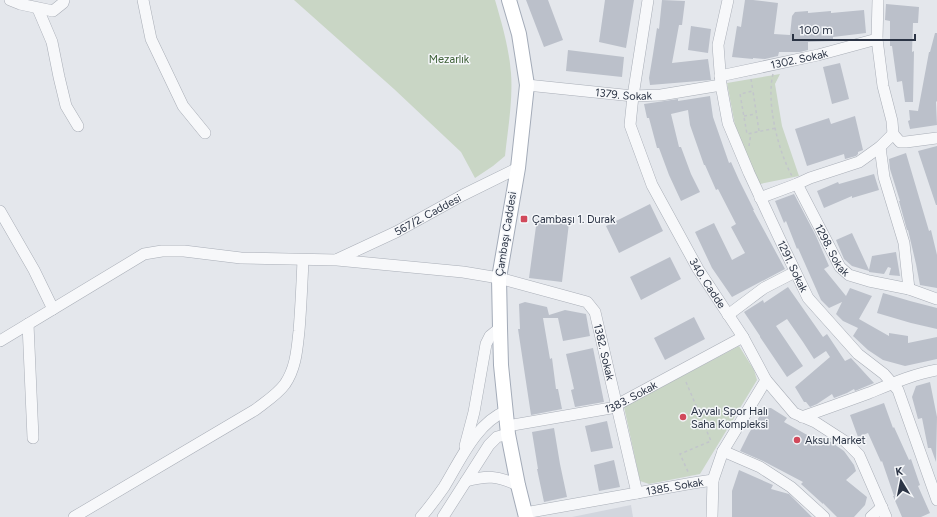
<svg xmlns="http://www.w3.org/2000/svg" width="937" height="517" viewBox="0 0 937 517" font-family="Figtree,sans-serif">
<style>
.built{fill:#d2d6de}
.green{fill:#c9d6c5}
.building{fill:#bbc0ca}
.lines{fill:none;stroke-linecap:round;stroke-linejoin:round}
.minor-casing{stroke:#a9aeb7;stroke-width:12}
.major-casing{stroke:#a3abb8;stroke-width:16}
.path{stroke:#c2c5cb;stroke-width:1.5;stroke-dasharray:3 3;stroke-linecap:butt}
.minor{stroke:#f7f8fa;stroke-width:11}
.major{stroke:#fff;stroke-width:14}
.poi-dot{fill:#d1495b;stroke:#f4f6f9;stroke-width:1.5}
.labels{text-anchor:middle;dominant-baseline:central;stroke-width:3;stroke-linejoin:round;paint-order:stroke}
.park-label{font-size:11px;fill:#3f6138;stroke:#f4f6f9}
.street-label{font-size:11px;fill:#2b3445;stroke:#f4f6f9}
.poi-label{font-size:11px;fill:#2b3445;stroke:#f4f6f9;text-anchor:start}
</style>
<rect width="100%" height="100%" fill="#e4e7ec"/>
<path class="built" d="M631 505 633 517H572Z"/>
<path class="green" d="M294 0H495C502 24 509 48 511 73 513 100 508 128 505 156L493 166 475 178 461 152 394 89Z
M780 74 775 84 782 126 799 176 760 184 737 136 727 83Z
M739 346 754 370 757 380 700 474 649 484 640 481 624 407Z"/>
<path class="building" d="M526 0H548L563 40 544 47Z
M605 0H634L626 48 599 42Z
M662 0 685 1 682 25H679L672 63 708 59 711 80 650 85 649 78 653 54 657 28 659 29Z
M745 0H753L778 3 774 34 790 35 792 16 795 12 808 11V13L831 11V13L864 10 866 33 833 37V41L808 42V50L800 52H779L778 56 765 59 753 58V59L732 57 737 26 741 27Z
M886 4 919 7 918 23H913L912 52 914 51 913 102H905L902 81 897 82 892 46H890V21L885 20Z
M691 26 711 29 708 53 688 50Z
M935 33H937V101L936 102 937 125 910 129 908 121 910 120 909 110 918 111 929 52H930Z
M568 50 624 57 622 77 566 71Z
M840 63 849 99 832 104 823 67Z
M710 96 713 117 729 163 731 162 739 180 754 210H753L785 269 732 297 712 268 695 232 714 223 732 260 745 253 731 227 736 224 718 189 716 190 705 165H704L690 125 688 110 671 114 679 147H681L691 174 700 192 681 201 669 175 659 148H657L649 118H647L644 104 678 99V101Z
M855 116 863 150 858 152V154L856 156 845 159 844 154 807 166 795 129 829 118 831 124Z
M937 146V205H936L918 151Z
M906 153 929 231 931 230 937 255V288L920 285 916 264 908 230H907L899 201H900L890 169 889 159Z
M874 174 879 190 852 198V196L824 208 817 191 838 182 839 184Z
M794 194 816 236 829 266 824 269 846 296 850 288 872 296 859 319 889 336V333L908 336V343L937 337V359L905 366 883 360 868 350 853 336 858 328 843 321 836 314 842 302 829 308 821 300 798 248 797 249 786 221 784 223 775 201Z
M650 204 663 231 619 253 606 226Z
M537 219 569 223 562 282 529 278Z
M852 233 869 270 872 256 896 252 900 276 889 275 891 268 888 267 884 274 869 272V271L852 266 844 259 836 240Z
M670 257 681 279 641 300 630 277Z
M788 287 823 337 827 334 845 361 851 358 874 383 855 391 854 389 847 393 834 398 832 394 817 404 810 407 806 402H804L795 387 830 357 826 351 814 359 803 342 787 319 776 326 803 366 787 377 760 337V336L744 312 763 300 764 303Z
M883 293 910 301 937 308V329L911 323 877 313Z
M525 302 547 307 549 315 565 310 586 314 590 336 563 341 558 318H543L550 359 552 358 556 389H558L562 409 531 415 518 329H520L519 304Z
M694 317 705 339 665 360 654 338Z
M593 348 604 402 575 407 571 390 574 389 566 354Z
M930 382 937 417 936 462 931 448H928L922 418 918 419 912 397 916 386Z
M884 403 893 428 894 427 909 460 911 459 920 485 918 486 930 513 921 517H902L893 496H894L882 461 881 462 868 433 858 437 850 415Z
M765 408H771L787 418 784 422 818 441 820 437 831 442 844 451 854 465 856 471 846 480 867 497 865 505 854 517H837L823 503V504L801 484 803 482 763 461 740 451 749 433Z
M607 421 613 448 591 452 585 426Z
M554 428 560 464 567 497 544 502 537 469H538L532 432Z
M614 460 620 487 599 491 594 465Z
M739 470 773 485 771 489 789 494 812 517H732V491Z"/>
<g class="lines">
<g class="minor-casing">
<g id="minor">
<path d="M10 0 20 4 53 11 63 3 64 0"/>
<path d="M143 0 151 39 183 106 205 133"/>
<path id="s1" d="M648 0 633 96 630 125 652 185 698 269 743 337 766 380 794 413 815 422 846 442 859 455 886 517"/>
<path id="s2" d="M728 0 718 45 721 85 728 123 749 173 783 246 808 298 858 354 884 374 898 390 937 500"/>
<path d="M878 0 877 39 883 86 892 121 893 134"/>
<path d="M38 9 52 42 59 77 66 106 78 126"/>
<path id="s3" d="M720 76 818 55 877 39"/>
<path id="s4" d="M527 85 633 96 661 95 721 85"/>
<path d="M880 147 884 177 904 243 909 289"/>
<path id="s5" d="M797 184 840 267 849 275 869 281 909 289 937 299"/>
<path d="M760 198 797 184 810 178 859 162 880 147 893 134 900 142H906L937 138"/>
<path d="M0 211 34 270 53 309"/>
<path id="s6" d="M338 259 396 232 463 195 518 168"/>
<path d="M728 315 764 288 795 272"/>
<path d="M28 324 33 438"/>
<path id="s7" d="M0 341 144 254 162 251H184L241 258 337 260 463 272 499 278 587 302 595 312 637 493"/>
<path d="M802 417C825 409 847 401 869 393 891 384 914 374 937 370"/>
<path id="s8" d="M507 426 611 408 743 337"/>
<path d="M465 446 474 412 486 344 490 336 500 328"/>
<path d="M723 451 760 467 791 487 824 517"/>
<path d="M466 481C488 475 497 476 518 485"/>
<path id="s9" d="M525 513 693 483 713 480 723 451 766 380"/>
<path d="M74 517 255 410C265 402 277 395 285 384 296 368 297 349 299 331 301 307 302 283 303 260"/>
<path d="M421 517C429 508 437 497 444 487 460 461 476 423 506 411"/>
<path d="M443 517 489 445 497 437 508 434"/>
<path d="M712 517 713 480"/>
<path d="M871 517 882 507"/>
</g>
</g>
<g class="major-casing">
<path id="major" d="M509 0 519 34 527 85 518 168 499 278 500 328 501 365 508 434 518 485 526 517"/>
</g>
<path class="path" d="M773 74C766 102 778 151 792 176
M751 79 753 91
M744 116 756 114
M759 131 753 91 740 94 747 134 776 128
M749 146 751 133
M686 382 711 441 680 454 689 474"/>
<use href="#minor" class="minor"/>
<use href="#major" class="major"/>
</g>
<g class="poi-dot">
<rect x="520" y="215" width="8" height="8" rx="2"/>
<circle cx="683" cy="417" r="4"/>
<circle cx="797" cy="440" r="4"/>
</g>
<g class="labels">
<g class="park-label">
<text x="449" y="59">Mezarlık</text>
</g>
<g class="street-label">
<text stroke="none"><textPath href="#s3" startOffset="81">1302. Sokak</textPath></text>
<text stroke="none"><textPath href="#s4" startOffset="97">1379. Sokak</textPath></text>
<text stroke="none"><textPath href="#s6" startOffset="100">567/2. Caddesi</textPath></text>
<text transform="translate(506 234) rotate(-81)">Çambaşı Caddesi</text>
<text stroke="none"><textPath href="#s5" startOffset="75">1298. Sokak</textPath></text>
<text stroke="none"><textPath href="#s2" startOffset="282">1291. Sokak</textPath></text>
<text stroke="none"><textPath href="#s1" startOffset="303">340. Cadde</textPath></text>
<text stroke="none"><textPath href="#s7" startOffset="670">1382. Sokak</textPath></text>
<text stroke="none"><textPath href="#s8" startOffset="128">1383. Sokak</textPath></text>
<text stroke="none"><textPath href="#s9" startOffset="152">1385. Sokak</textPath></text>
</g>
<g class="poi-label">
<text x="532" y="219">Çambaşı 1. Durak</text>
<text x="691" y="411">Ayvalı Spor Halı<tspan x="691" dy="13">Saha Kompleksi</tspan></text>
<text x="805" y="440">Aksu Market</text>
</g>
</g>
<g transform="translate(901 481) rotate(350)" stroke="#f4f6f9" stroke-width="3" paint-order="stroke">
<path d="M0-3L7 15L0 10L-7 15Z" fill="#2b3445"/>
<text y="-6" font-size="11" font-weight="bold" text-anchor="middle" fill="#2b3445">K</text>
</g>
<path d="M793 34v6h122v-6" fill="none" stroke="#2b3445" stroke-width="2"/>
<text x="799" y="34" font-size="12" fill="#2b3445" stroke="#f4f6f9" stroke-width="3" paint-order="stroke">100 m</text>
</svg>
